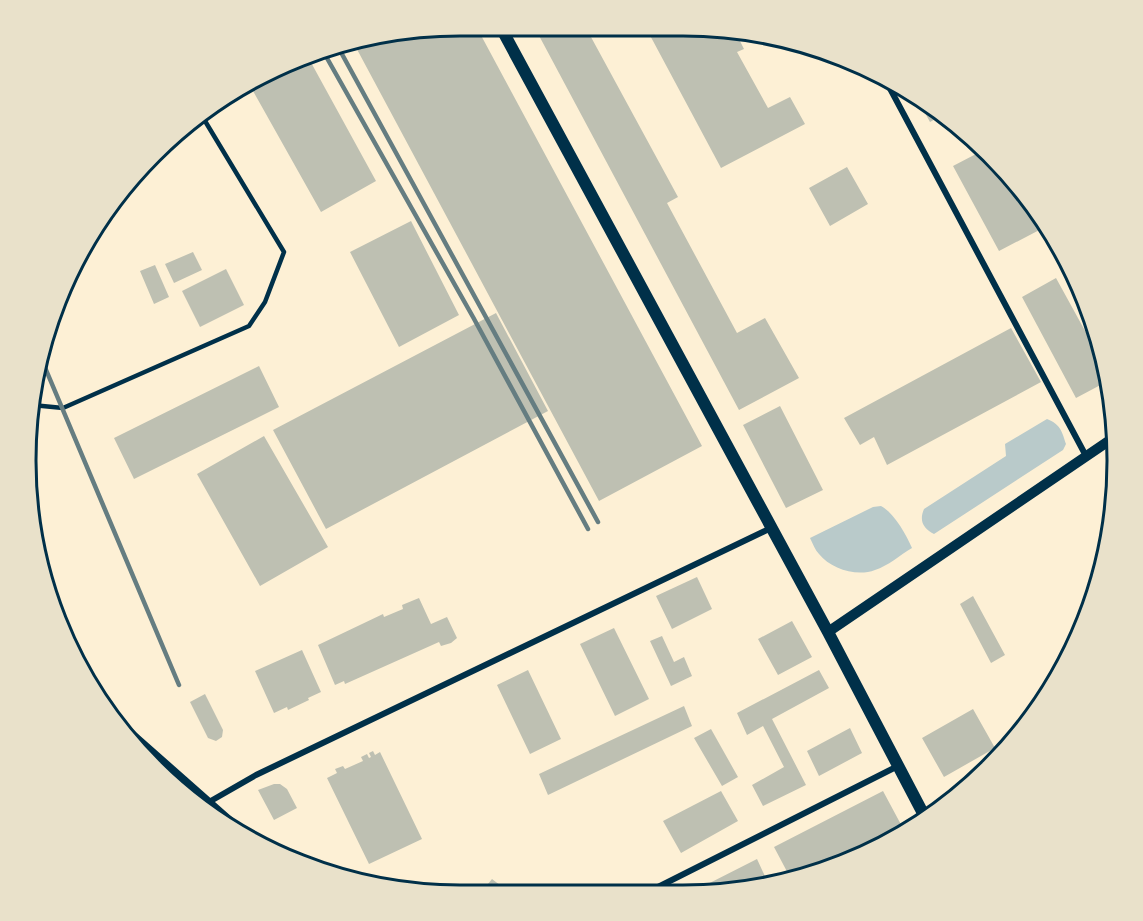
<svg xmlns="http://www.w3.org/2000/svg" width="1143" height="921" viewBox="0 0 1143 921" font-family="Bitter,serif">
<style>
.green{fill:#b9caca}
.building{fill:#bec0b2}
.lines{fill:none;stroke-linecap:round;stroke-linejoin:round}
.service{stroke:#003049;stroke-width:4.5}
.minor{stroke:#003049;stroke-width:6}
.tertiary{stroke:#003049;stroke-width:10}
.secondary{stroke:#003049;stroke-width:12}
.rail{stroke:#657d81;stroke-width:4.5}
.rim{fill:none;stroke:#003049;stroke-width:3}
</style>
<rect width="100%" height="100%" fill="#fdf0d5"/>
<path class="green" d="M1047 419C1060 424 1062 431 1066 444L1063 450 934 534C923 528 919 521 924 509L1006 456 1005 444Z
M881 506C894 513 906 534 912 548 900 555 888 566 875 570 857 577 831 569 819 554 815 550 813 544 810 538L873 507Z"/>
<path class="building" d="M461 25 476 26 702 446 599 501 352 40Z
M543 26H585L678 197 667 203 737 333 765 318 799 378 739 410 536 30Z
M645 26H711L725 30 731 40 738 37 744 49 737 52 768 108 790 97 805 124 721 168Z
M308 57 376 181 321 212 248 82Z
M919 102 941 116 930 122Z
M975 139 1028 196 1047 226 999 251 953 166 976 154 970 142Z
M847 167 868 204 830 226 809 188Z
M411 221 459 315 399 347 350 252Z
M193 252 202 270 174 283 165 264Z
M155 265 169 297 154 304 140 271Z
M226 269 244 305 200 327 182 291Z
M1056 278 1106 369 1108 381 1076 398 1022 297Z
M496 313 548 411 326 529 273 430Z
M1011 328 1041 382 887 465 874 437 860 445 844 418Z
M259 366 279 407 134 479 114 438Z
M780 406 823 490 786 508 743 425Z
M264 436 328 547 260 586 197 474Z
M697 577 712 609 672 629 656 596Z
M973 596 1005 655 991 663 960 604Z
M419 598 431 624 447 617 457 638 451 643 441 646 439 642 345 684 344 681 335 685 318 645 383 614 384 617 403 609 402 605Z
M792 621 812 657 778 675 758 639Z
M614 628 649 699 615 716 580 644Z
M662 636 674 662 684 657 692 676 671 686 650 641Z
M302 650 321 692 308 698 309 700 288 710 287 707 274 713 255 671Z
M528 670 561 739 530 754 497 685Z
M819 670 829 688 772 719 806 785 763 806 752 785 784 767 763 726 747 735 737 713Z
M205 694 223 730 222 737 216 741 208 738 190 702Z
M684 706 692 726 548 795 539 774Z
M973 709 995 748 944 777 922 738Z
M850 728 862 753 819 776 807 751Z
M711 729 738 777 722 786 694 738Z
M373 751 375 755 380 752 422 839 369 864 327 778 337 773 335 769 343 766 345 769 363 761 361 757 367 754 369 758 371 757 369 753Z
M274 784H280L287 789 297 808 274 820 258 790Z
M721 791 738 821 681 853 663 821Z
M883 791 905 832 875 850 792 881 774 847Z
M757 859 769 885 711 895H686Z
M492 879 513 895H479Z"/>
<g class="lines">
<path class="service" d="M32 405 63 408 249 326 265 302 284 252 202 116"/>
<path class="minor" d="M886 81 1086 456
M112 715 258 844
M209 802 256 775 771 528
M647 895 654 889 898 766"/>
<path class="tertiary" d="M828 632 1116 436"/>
<path class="secondary" d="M500 26 828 632 926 819"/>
<path class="rail" d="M337 45 598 522
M323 51 473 317 588 529
M41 358 179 685"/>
</g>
<path d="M0 0H1143V921H0ZM460 36H683A424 424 0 0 1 1107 460V461A424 424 0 0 1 683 885H460A424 424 0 0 1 36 461V460A424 424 0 0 1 460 36Z" fill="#e9e1ca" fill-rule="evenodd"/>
<path class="rim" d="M460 36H683A424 424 0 0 1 1107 460V461A424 424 0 0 1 683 885H460A424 424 0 0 1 36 461V460A424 424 0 0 1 460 36Z"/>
</svg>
